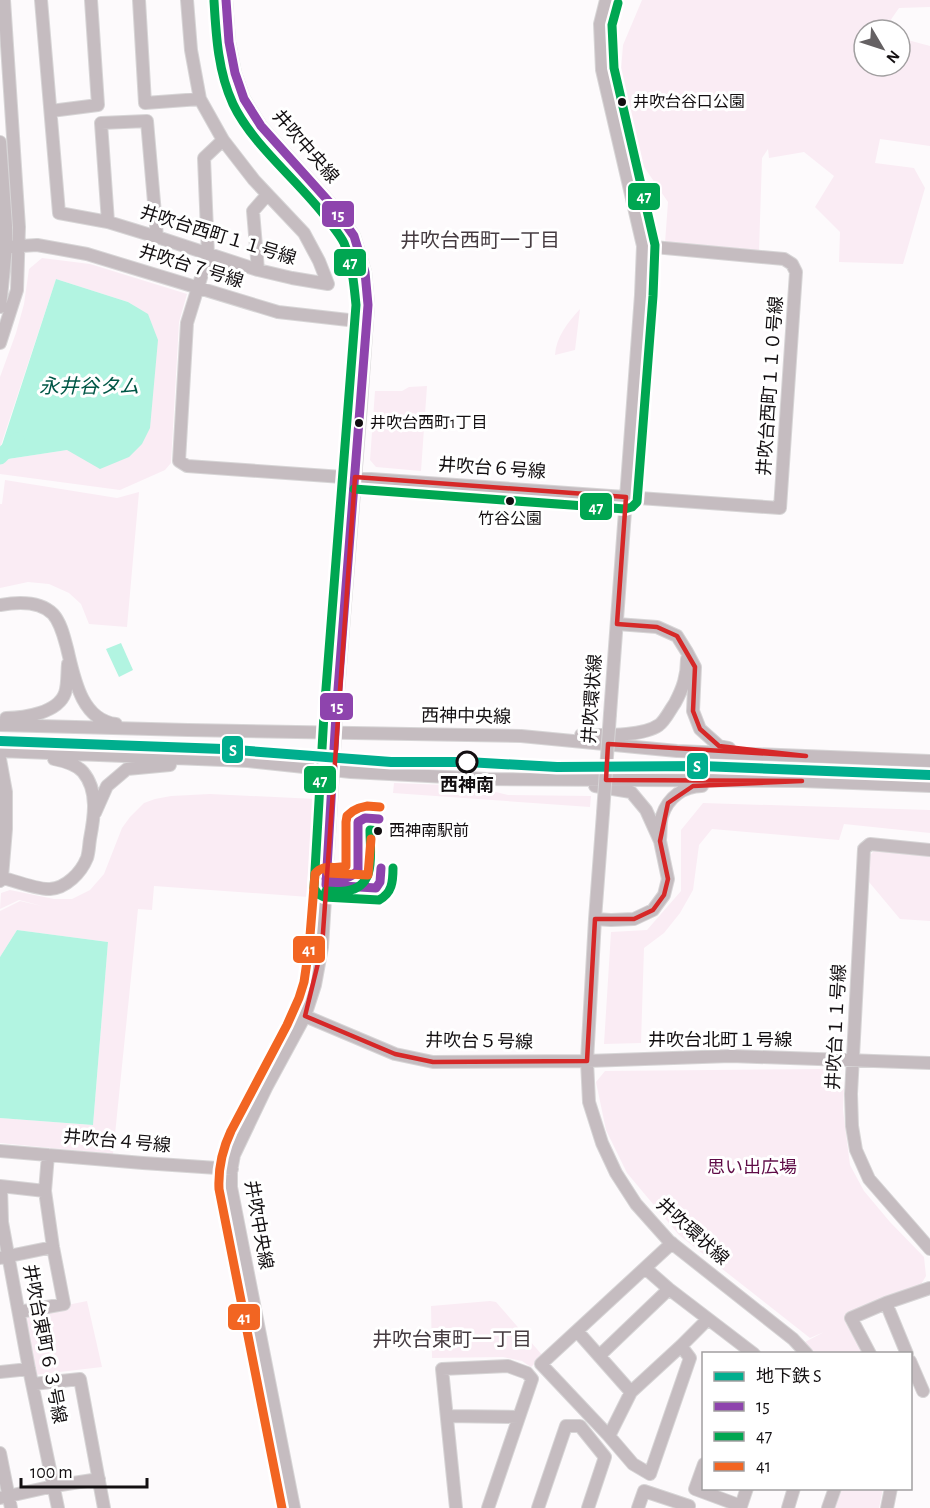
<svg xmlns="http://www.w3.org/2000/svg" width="930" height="1508" viewBox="0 0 930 1508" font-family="'Alegreya Sans','Noto Sans JP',sans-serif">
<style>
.green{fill:#faecf4}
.water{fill:#b2f4e1}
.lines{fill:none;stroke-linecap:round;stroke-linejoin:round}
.river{stroke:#b2f4e1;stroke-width:15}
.minor-casing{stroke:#d7d5d6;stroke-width:14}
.minor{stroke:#c5bcc0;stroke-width:12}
.minor-bridge-casing{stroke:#d7d5d6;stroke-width:14;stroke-linecap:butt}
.minor-bridge{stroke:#c5bcc0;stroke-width:12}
.bus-1-casing{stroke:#fff;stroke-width:14}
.bus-2-casing{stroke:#fff;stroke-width:14}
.bus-3-casing{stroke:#fff;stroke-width:14}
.bus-1{stroke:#8e44ad;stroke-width:9}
.bus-2{stroke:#00a651;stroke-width:9}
.bus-3{stroke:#f26522;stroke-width:9}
.metro-1-casing{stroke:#fff;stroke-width:15}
.metro-1{stroke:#00ae8e;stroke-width:10}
.marked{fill:none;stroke:#d62828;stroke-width:4.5;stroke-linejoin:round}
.bus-dot{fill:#130f11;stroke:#fff;stroke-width:2}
.stop-dot{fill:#fff;stroke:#130f11;stroke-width:3}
.labels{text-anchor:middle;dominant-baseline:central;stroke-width:6;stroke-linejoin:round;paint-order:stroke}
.bus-label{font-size:16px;fill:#130f11;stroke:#fff;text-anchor:start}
.street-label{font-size:18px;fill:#130f11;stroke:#fff}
.stop-label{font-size:18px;font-weight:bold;fill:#130f11;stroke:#fff}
.park-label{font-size:18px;fill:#5f0c47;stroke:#fff}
.neighbourhood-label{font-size:20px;fill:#463c41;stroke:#fff}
.water-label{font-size:20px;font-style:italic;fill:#005746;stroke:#fff}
.line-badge{stroke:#fff;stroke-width:2}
.badge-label{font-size:16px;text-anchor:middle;font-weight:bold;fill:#fff}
</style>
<rect width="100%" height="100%" fill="#fdfafc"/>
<path class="green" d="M642 0H930V7L899 8 885 28 887 30H864V66H900V38L930 46V146L880 139 875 163 914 168 925 188 903 264 839 262 840 232 815 207 834 176 804 152 769 158 768 149 762 158 759 251 665 243 668 202 642 164 630 133 620 83 623 45Z
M42 258 90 264 187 294 179 322 171 463 165 470 120 490 0 474V451L8 459 67 450 148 315 128 302 56 279 0 448V377L16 333 24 304 29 269Z
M580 309 575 350 555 355C556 337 568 322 580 309Z
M427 386 421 471 376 467 370 460 375 391H402L409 387Z
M5 480 117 498 139 492 127 627 89 624 81 604 69 593 49 584 28 582 0 588V504H2Z
M394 783 471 786 508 795 591 796 590 807 393 793Z
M210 794 316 799 309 897 154 886 152 910 138 909 113 1154 0 1143V1118L93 1125 108 942 17 930 0 957V911L20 901 42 906 19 900 0 909 1 893 10 890 54 899H72L90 890 104 874 122 828 130 817 144 803 155 799 171 796Z
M703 803 930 810V833L844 824 839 840 712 829 699 845 693 890 680 913 664 933 644 948 641 1043 604 1044 611 932 647 930 681 891V830Z
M875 850 930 856V921L900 919 869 882V856Z
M823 1069 826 1088H844L843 1110 850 1165 864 1191 890 1222 924 1257 926 1276 917 1291 886 1303 845 1322 863 1353H815L805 1342 824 1332 810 1338 679 1235 627 1173 606 1130 596 1082 605 1071Z
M87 1301 102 1367 34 1375 23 1314Z
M490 1301 496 1302 543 1356 531 1367 522 1361 503 1357 432 1358 431 1306Z
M842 1489H883L879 1508H835Z"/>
<path class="water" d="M56 279 128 302 148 314 158 340 150 428 142 444 129 457 100 469 67 450 8 459 0 451Z
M121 643 133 670 119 677 106 649Z
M17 930 108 942 93 1125 0 1118V957Z"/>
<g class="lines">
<path class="river" d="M0 457 17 440"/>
<g class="minor-casing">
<path id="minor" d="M41 0 59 213 108 222 157 237 258 270 292 278 328 284 319 261 304 233 254 180 223 140 200 99 191 50 187 0
M139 0 145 103 200 99
M226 0 229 42 235 73 244 99 261 126 331 204 354 236 365 272 368 305 361 405 336 715
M606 0 600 24 602 70 643 246 641 295 610 714
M51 111 98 105 91 0
M223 140 204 158 208 255 187 323 179 461 187 466 780 508 796 272 792 264 784 259 643 246
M0 142 6 226V247L0 307
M108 222 101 123 147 121 157 237
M6 247 37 245 87 254 278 312 366 322
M258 270 253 211 267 195
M0 343 17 290 19 227 4 0
M0 605C17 602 40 601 53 614 61 623 64 637 67 648 74 677 81 720 116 724
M617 624 657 627 677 636 687 652 695 667 693 711 700 729 719 746 729 748
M6 718C24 718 58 713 65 693 68 684 67 673 68 664
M0 725 188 730 521 736 677 751 930 761
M581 735C602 735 642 737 659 725 665 721 670 710 675 703 683 688 687 676 687 659
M0 751 248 761 351 772 486 779 802 781 930 786
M0 759 6 792V829L2 877 0 881
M95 813 107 786 127 769 170 765
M603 813 595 919 587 1061 589 1102 602 1143 616 1173 636 1204 669 1241 793 1339 807 1354
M660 840C661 832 660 823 662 816 668 797 684 786 702 786
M930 850 870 844 864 849 851 1094 852 1126 856 1150 869 1179 930 1249
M0 877C12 880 38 890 50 889 66 888 81 873 87 858 89 852 89 845 90 839 94 818 99 791 83 772 76 764 64 761 54 759
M595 919 611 920 634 919 653 910 664 895 668 879 660 841 646 810 631 792 595 786
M305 1016 395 1054 433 1062 587 1061 731 1056 930 1063
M0 1151 143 1163 232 1169
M0 1186 45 1191
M1 1187 2 1222 29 1369 58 1508
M672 1243 541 1364 609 1436 631 1392 681 1346 708 1319
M0 1258 53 1247
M645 1268 669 1289 754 1354
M886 1303 907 1354
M19 1312 64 1304 53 1247 45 1191 48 1155
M577 1331 631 1392
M870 1354 851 1318 886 1303 930 1288
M599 1356 669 1289
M910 1361 923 1391
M0 1372 29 1369
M33 1384 80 1379 104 1508
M447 1416 519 1417
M609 1436 633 1464 650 1474 690 1358 681 1346
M0 1453 11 1508
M704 1464 695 1489 741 1506 747 1488
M0 1498 54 1486 99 1479
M294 1508 231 1187V1171L234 1155 266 1088 305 1016 315 985 322 947 332 786
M456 1508 442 1369 508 1366 527 1373 532 1379 488 1508
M538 1508 566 1426H580L605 1457 588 1508
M638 1508 644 1491 689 1506 688 1508
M788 1508 794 1488
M828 1508 835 1488
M887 1508 891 1488"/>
</g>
<use href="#minor" class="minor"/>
<g class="minor-bridge-casing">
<path id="minor-bridge" d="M332 786 336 715
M603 813 610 714"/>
</g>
<use href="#minor-bridge" class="minor-bridge"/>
<g class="bus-1-casing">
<path id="bus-1" d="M226 0 229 42 235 73 244 99 261 126 331 204 354 236 365 272 368 305 336 715 326 885 376 888 380 882 381 868
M326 879C339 879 349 881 358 870V822L365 818 379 819"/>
</g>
<g class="bus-2-casing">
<path id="bus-2" d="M214 1C216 35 218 72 233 104 253 146 300 182 328 220 333 227 340 235 344 243 352 263 354 284 356 305L324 714 314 888 318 894 324 897 379 900C392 893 393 882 393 868
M354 489 625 509 632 507 637 502 653 296 655 245 614 68 612 25 618 3
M326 891C332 891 339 892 346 891 377 887 370 854 370 830L378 831"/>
</g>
<g class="bus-3-casing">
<path id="bus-3" d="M328 873 368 875 371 839
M282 1508 219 1189C218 1168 222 1150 231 1131L287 1025 299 998 304 982 309 948 315 874C323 863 335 870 346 866V822L347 816 353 811 359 808 367 806 380 807"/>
</g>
<use href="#bus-1" class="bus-1"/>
<use href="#bus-2" class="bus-2"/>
<use href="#bus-3" class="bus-3"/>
<g class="metro-1-casing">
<path id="metro-1" d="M0 741 223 749 391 762H467L557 767 701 766 930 775"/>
</g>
<use href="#metro-1" class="metro-1"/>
</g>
<path class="marked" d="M355 477 626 497 617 624 657 627 677 636 695 667 693 711 700 729 719 746 806 756 608 744 606 780 802 781 693 786 668 803 660 841 668 879 664 895 653 910 634 919H595L587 1061 433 1062 395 1054 305 1016 322 947Z"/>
<g class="bus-dot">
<circle cx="622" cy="102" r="5"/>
<circle cx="359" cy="423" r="5"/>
<circle cx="510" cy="501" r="5"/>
<circle cx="378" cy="831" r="5"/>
</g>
<circle class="stop-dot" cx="467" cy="762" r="10"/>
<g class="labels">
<g class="bus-label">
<text x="633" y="102">井吹台谷口公園</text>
<text x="370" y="423">井吹台西町1丁目</text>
<text x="510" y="519" text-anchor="middle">竹谷公園</text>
<text x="389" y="831">西神南駅前</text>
</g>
<g class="street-label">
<text transform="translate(305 147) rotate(49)">井吹中央線</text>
<text transform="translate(218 236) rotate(17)">井吹台西町１１号線</text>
<text transform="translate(191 267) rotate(17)">井吹台７号線</text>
<text transform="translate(771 386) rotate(-86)">井吹台西町１１０号線</text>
<text transform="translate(492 469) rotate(4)">井吹台６号線</text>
<text transform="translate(593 699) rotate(-86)">井吹環状線</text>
<text transform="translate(466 717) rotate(1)">西神中央線</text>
<text transform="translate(837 1027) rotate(-87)">井吹台１１号線</text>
<text x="720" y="1041">井吹台北町１号線</text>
<text transform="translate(479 1042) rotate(1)">井吹台５号線</text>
<text transform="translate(117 1142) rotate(5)">井吹台４号線</text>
<text transform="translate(258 1225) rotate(80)">井吹中央線</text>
<text transform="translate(692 1232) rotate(42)">井吹環状線</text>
<text transform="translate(44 1344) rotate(79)">井吹台東町６３号線</text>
</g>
<g class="stop-label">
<text x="467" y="786">西神南</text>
</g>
<g class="park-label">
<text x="752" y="1168">思い出広場</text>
</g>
<g class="neighbourhood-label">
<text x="480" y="241">井吹台西町一丁目</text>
<text x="452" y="1340">井吹台東町一丁目</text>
</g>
<g class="water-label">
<text x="89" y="387">永井谷タム</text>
</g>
</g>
<g class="line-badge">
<rect x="627" y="182" width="34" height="29" rx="6" fill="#00a651"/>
<rect x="321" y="200" width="34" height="28" rx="6" fill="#8e44ad"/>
<rect x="333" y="248" width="34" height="29" rx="6" fill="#00a651"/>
<rect x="579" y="492" width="34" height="29" rx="6" fill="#00a651"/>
<rect x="319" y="692" width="35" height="29" rx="6" fill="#8e44ad"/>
<rect x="221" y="735" width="23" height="29" rx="6" fill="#00ae8e"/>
<rect x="686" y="752" width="23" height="28" rx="6" fill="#00ae8e"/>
<rect x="303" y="765" width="34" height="29" rx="6" fill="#00a651"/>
<rect x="292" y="935" width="34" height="29" rx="6" fill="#f26522"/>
<rect x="227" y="1303" width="34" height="28" rx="6" fill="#f26522"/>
</g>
<g class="badge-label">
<text x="644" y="202">47</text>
<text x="338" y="220">15</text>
<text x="350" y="268">47</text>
<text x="596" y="513">47</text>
<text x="337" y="712">15</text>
<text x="233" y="756">S</text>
<text x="697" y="772">S</text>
<text x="320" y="786">47</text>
<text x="309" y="955">41</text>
<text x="244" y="1323">41</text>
</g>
<rect x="702" y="1352" width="210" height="138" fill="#ffffff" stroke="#a19fa0" stroke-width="1.5"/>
<rect x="714" y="1372" width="30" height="9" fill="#00ae8e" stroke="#a19fa0" stroke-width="1.5"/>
<text x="756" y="1382" font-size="18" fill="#130f11">地下鉄 S</text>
<rect x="714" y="1402" width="30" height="9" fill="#8e44ad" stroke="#a19fa0" stroke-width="1.5"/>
<text x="756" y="1412" font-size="18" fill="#130f11">15</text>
<rect x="714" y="1432" width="30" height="9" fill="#00a651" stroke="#a19fa0" stroke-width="1.5"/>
<text x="756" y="1442" font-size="18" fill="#130f11">47</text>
<rect x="714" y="1462" width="30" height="9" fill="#f26522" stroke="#a19fa0" stroke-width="1.5"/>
<text x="756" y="1472" font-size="18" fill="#130f11">41</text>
<g transform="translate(882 48) rotate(129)"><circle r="28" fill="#ffffff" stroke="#a19fa0" stroke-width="1.5"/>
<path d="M0-4.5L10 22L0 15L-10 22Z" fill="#656163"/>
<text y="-9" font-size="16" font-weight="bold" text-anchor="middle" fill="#130f11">N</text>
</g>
<path d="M21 1478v9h126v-9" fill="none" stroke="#130f11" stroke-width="3"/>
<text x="30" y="1478" font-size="18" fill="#130f11" stroke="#ffffff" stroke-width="4.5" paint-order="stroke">100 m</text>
</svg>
